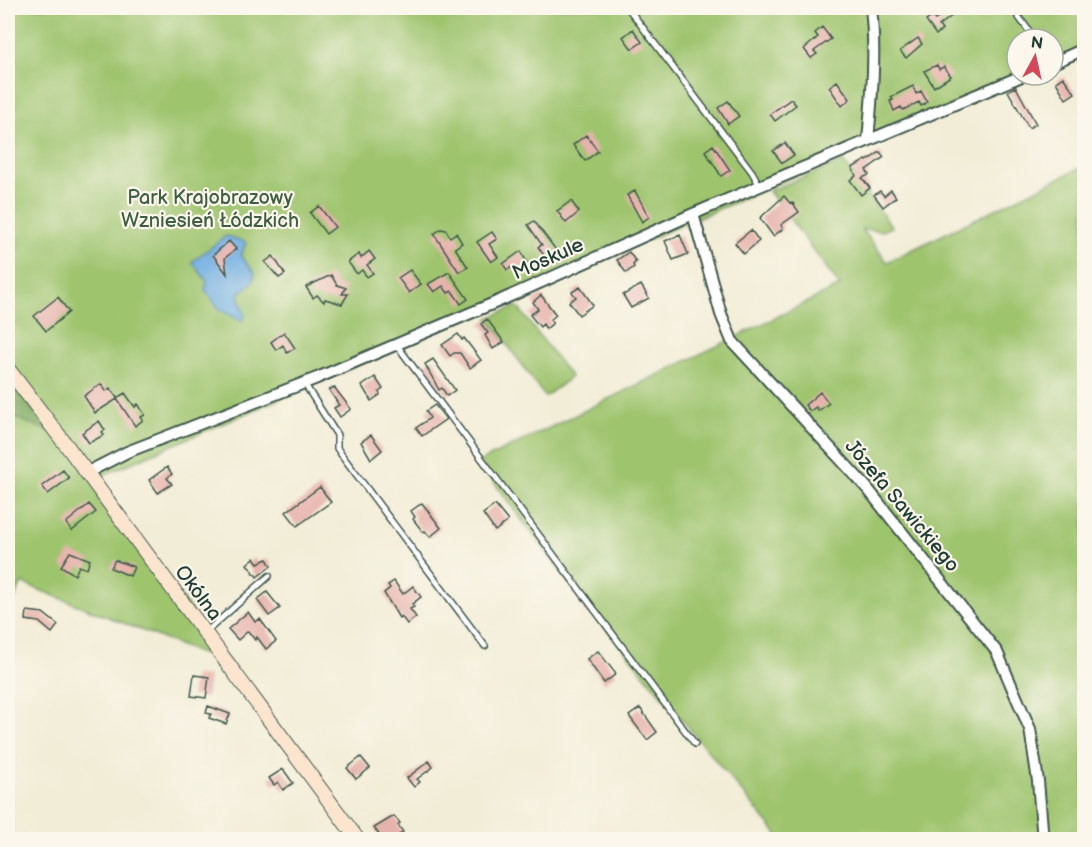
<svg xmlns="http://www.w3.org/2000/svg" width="1092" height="847" viewBox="0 0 1092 847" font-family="'Balsamiq Sans',sans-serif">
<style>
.green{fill:#9fc46e;stroke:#5f8051;stroke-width:1.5}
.forest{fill:#7faa61;stroke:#4f744a;stroke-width:1.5}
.water{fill:#6eade1;stroke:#46758a;stroke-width:1.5}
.building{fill:#e6b2ac}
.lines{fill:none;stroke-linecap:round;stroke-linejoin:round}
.lane-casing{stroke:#3f574c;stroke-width:8}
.street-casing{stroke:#3f574c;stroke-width:14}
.secondary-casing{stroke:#3f574c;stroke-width:16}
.lane{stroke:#fff;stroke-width:5}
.street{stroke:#fff;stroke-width:10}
.secondary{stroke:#fbe5cf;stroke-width:14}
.labels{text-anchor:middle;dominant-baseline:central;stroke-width:4.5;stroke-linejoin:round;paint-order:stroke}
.park-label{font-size:20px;fill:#3f5f42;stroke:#fbf7ec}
.street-label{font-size:20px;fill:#1f3d34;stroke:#fbf7ec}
</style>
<rect width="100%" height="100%" fill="#fbf7ec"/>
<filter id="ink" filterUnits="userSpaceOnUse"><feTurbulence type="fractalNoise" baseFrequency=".0167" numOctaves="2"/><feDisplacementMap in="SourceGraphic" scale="12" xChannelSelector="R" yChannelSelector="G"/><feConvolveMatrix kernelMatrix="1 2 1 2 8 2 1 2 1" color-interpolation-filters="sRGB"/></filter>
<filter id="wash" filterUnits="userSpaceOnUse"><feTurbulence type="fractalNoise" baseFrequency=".008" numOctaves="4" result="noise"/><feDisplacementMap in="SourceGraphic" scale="24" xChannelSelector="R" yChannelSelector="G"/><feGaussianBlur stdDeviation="1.35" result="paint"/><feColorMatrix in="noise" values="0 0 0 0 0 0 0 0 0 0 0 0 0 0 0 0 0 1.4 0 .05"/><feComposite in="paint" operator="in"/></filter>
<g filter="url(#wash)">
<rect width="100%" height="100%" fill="#f2edd7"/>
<path class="green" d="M8 8H1084V51L1053 64V39H1017V75H1029L94 479 232 666 22 583 8 612Z
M843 161 892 227 883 231 862 229 887 262 1084 166V839H781L575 591 479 462 840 286 769 191Z
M517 306 571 377 545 397 488 318Z"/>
<path class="forest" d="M8 379 49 431 8 415Z"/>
<path class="water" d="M226 236 246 242 241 256 255 273 253 282 239 294 245 316 242 321 220 310 205 290 207 281 192 262Z"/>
<g id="blocks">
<path class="building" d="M949 10 953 15 939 26 942 30 936 35 926 21 932 17 935 20Z
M822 27 831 39 814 51 817 54 811 58 804 49 818 37 815 33Z
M633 29 642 42 632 49 623 37Z
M918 38 922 44 906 58 900 51Z
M937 65 939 69 944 67 951 76 934 87 924 71Z
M1063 77 1075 93 1066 99 1056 82Z
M837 81 850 99 842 106 829 87Z
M913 86 916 94 921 91 927 102 921 106 919 102 903 110 901 107 894 111 890 101 893 100 891 97Z
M1016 87 1036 124 1029 128 1008 91Z
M791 99 796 105 775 121 770 114Z
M728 101 739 116 728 124 718 108Z
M586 135 598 151 585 161 573 145Z
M785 143 794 155 782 163 773 151Z
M713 145 730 170 721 176 705 151Z
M880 152 884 157 866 170 869 175 862 178 870 188 861 195 850 180 856 176 852 168 866 160 867 161Z
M891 190 896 197 883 207 874 195 880 191 884 196Z
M635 191 649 217 642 222 627 195Z
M784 196 790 203 792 202 799 212 781 225 783 229 773 236 760 218Z
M571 201 579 212 566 223 557 211Z
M319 206 335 227 326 234 310 213Z
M534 221 556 250 546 258 538 247 542 245 528 225Z
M441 229 446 230 450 237 456 233 462 243 455 248 468 267 459 272 434 234Z
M751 230 759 241 744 254 735 243Z
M492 232 497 239 489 244 498 257 491 262 477 242Z
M680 235 688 254 673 260 665 241Z
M229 241 236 249 225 258 227 274 213 255Z
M369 251 375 259 367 265 373 273 367 277 362 270 357 274 348 262 359 254 361 258Z
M521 251 528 265 516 273 512 267 507 270 503 264Z
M629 252 636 262 633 265 634 267 626 273 617 260Z
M273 256 285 274 279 278 265 262Z
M410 270 421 284 409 293 398 278Z
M449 272 468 299 461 304 452 291 448 293 443 286 434 292 428 284Z
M331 275 337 285 346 288 342 294H348L342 304 325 299 324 302 317 295 313 298 306 287Z
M641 285 649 298 631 308 623 295Z
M580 287 593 305 579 315 569 302 576 297 572 292Z
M541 295 556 315 550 320 553 323 546 329 543 324 540 327 530 315 538 309 533 302Z
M58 297 69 312 46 331 34 316Z
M487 319 504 342 493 349 485 335 488 333 481 324Z
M284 332 295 348 287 353 283 345 276 350 271 342Z
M458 334 462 340 464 338 481 360 470 368 460 353H454L450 356 442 345Z
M433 359 455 390 447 396 442 388 439 390 425 364Z
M375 377 383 389 379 392 380 395 371 401 362 386Z
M101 384 106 391 110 388 117 398 125 393 135 407 138 404 145 415 141 417 143 420 135 426 117 399 95 413 84 396Z
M334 387 351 409 340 417 334 408 339 405 329 390Z
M820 392 829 403 818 411 816 407 810 411 805 405Z
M435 405 446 419 422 436 416 428 430 418 426 411Z
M99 421 105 430 102 432 104 435 89 443 82 433Z
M371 435 382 450 371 459 361 442Z
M167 467 172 474 167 478 172 484 158 493 149 480Z
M63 470 69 478 48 494 42 486Z
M320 487 331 502 297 526 286 512Z
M422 503 441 528 430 537 425 531 423 532 413 519 415 517 411 511Z
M89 504 96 512 72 531 66 523Z
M495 505 508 521 495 531 483 514Z
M70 552 90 560 87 569 79 566 75 575 61 566Z
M254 558 258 563 267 559 271 566 257 577 247 564Z
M115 560 134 567 130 576 111 568Z
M394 581 403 594 413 586 421 597 412 604 414 607 410 609 416 617 407 624 401 616 399 618 384 593 390 588 388 585Z
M267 592 280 608 269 616 257 600Z
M27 611 43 613 58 625 52 633 39 622 26 620Z
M248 612 255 622 260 619 276 641 266 649 257 637 255 640 248 631 238 640 228 629Z
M598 651 616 674 604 683 587 659Z
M194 675 209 677 206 698 191 696Z
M208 706 230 714 226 724 209 718 211 714 206 713Z
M640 708 657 732 647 740 629 716Z
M361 757 370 768 356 779 347 768Z
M429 761 433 767 417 779 420 782 414 787 407 778Z
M283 769 293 783 283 790 278 782 274 785 269 778Z
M394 816 400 823 398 825 403 832 392 840H383L374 828Z"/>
</g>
</g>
<g filter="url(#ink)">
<use href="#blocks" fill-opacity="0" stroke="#3f574c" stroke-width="1.5"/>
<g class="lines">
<g class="lane-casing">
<path id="lane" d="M628 8 752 172 760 186
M1012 8 1035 39
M396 344 695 744
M304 383 337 435V448L341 454 485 646
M206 632 269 576"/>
</g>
<g class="street-casing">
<path id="street" d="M1053 63 1084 49
M868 141C872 96 876 53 871 8
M693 214 721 314 732 341 867 488 997 652 1030 729 1038 781 1043 840
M86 473 127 452 317 378 499 301 693 214 1024 75"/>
</g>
<g class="secondary-casing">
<path id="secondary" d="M8 369 67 446 358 840"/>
</g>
<use href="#lane" class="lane"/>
<use href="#street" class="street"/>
<use href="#secondary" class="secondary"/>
</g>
</g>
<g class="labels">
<g class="park-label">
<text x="210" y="198">Park Krajobrazowy<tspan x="210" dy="23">Wzniesień Łódzkich</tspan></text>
</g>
<g class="street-label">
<text transform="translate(548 259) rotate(-24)">Moskule</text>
<text transform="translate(902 506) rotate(50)">Józefa Sawickiego</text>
<text transform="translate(198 593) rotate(53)">Okólna</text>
</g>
</g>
<rect width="1092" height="847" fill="none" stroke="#fbf7ec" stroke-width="30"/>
<g transform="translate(1035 57) rotate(8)"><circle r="28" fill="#fbf7ec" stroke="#a3ada2" stroke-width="1.5"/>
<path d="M0-4.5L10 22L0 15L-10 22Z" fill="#d1495b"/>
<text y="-9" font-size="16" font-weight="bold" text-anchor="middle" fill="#1f3d34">N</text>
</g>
</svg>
